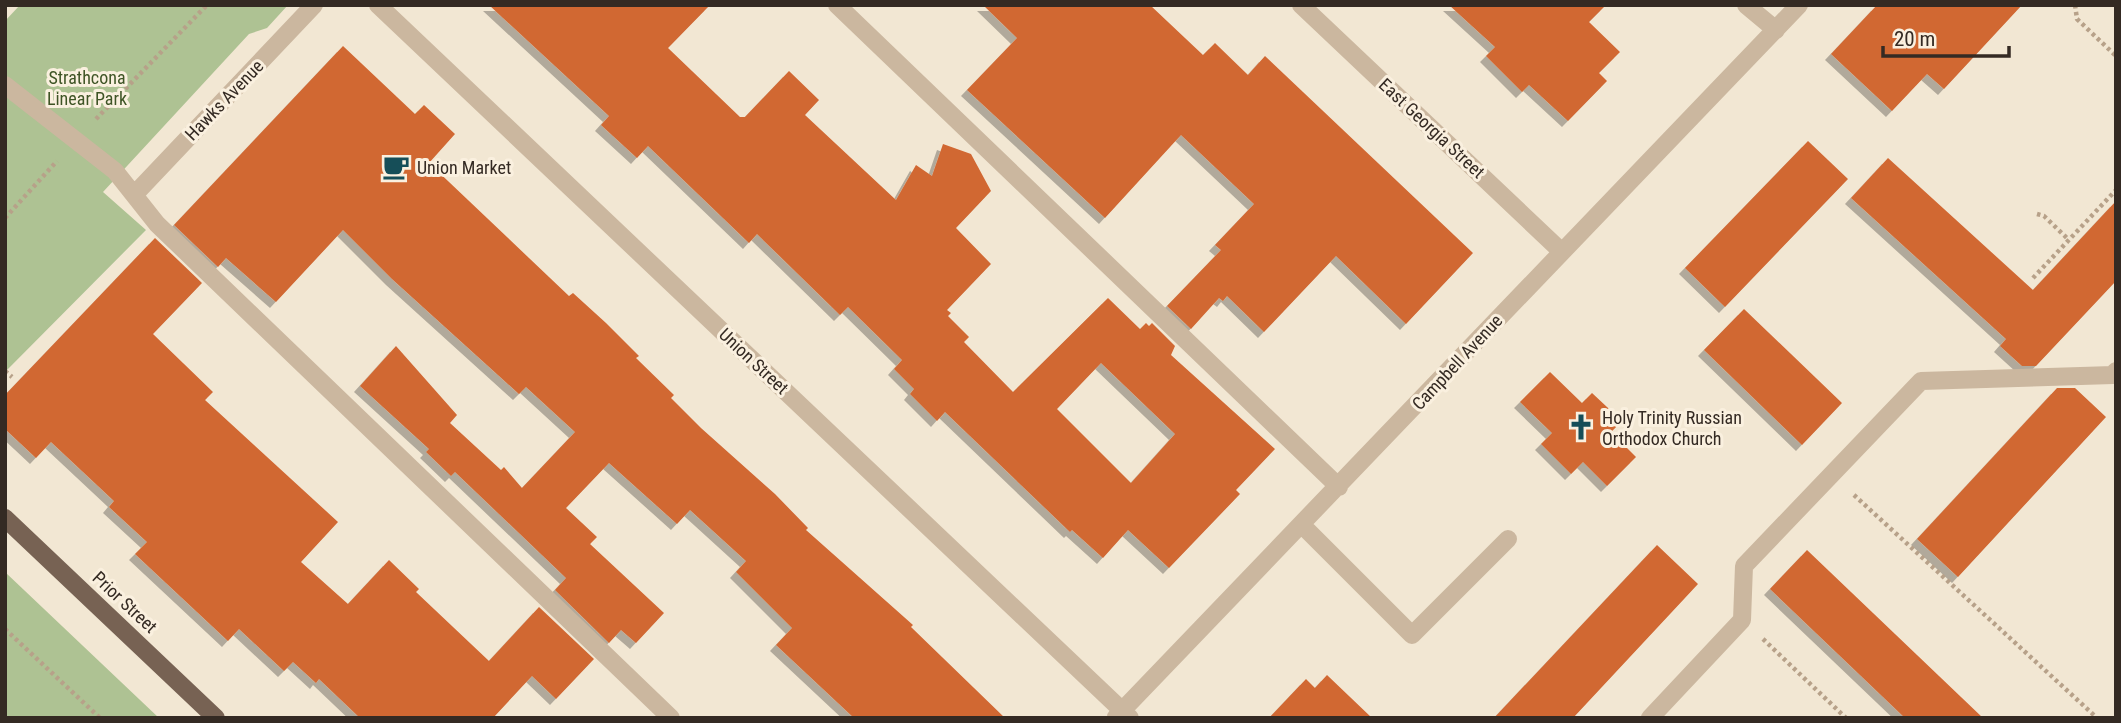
<svg xmlns="http://www.w3.org/2000/svg" width="2121" height="723" viewBox="0 0 2121 723" font-family="'Roboto Condensed',sans-serif">
<style>
.green{fill:#aec293}
.building{fill:#d16732;fill-rule:evenodd;filter:url(#shadow)}
.lines{fill:none;stroke-linecap:round;stroke-linejoin:round}
.path{stroke:#b7a189;stroke-width:4.5;stroke-dasharray:3.5 3.5;stroke-linecap:butt}
.minor{stroke:#cbb79f;stroke-width:18}
.major{stroke:#776253;stroke-width:18}
.labels{text-anchor:middle;dominant-baseline:central;stroke-width:6;stroke-linejoin:round;paint-order:stroke}
.park-label{font-size:18px;fill:#3e5425;stroke:#faf0df}
.street-label{font-size:18px;fill:#342a23;stroke:#faf0df}
.poi-label{font-size:18px;fill:#342a23;stroke:#faf0df;text-anchor:start}
</style>
<defs>
<filter id="shadow"><feDropShadow dx="-6" dy="6" stdDeviation="0" flood-color="#0004"/></filter>
</defs>
<rect width="100%" height="100%" fill="#f2e7d3"/>
<path class="green" d="M20 5H288L267 28 249 34 103 192 146 230 5 372V21Z
M5 572 159 718H5Z"/>
<path class="building" d="M489 5H710L668 48 740 117H745L789 71 819 100 805 115 896 200 916 165 932 176 943 144 971 154 991 191 956 228 991 264 947 310 951 313 948 316 969 337 964 342 1013 392 1108 298 1140 329 1146 323 1149 326 1152 323 1175 346 1171 355 1275 449 1236 490 1240 494 1169 568 1128 530 1103 558 1072 530 1070 532 945 412 937 421 910 394 914 389 894 369 902 360 848 307 840 315 757 234 749 243 648 146 637 158 601 125 609 116ZM1101 363 1175 434 1131 483 1057 409Z
M983 5H1150L1203 55 1215 43 1248 75 1265 56 1473 253 1406 324 1336 256 1264 332 1227 296 1223 301 1219 298 1191 329 1167 306 1221 250 1215 245 1254 204 1181 135 1105 218 967 90 1017 38Z
M1449 5H1606L1589 22 1620 52 1599 73 1607 81 1568 121 1529 85 1522 92 1486 56 1495 47Z
M1877 5H2022L1944 89 1927 74 1892 111 1831 54Z
M343 46 415 114 424 105 455 134 429 163 569 296 573 293 606 323 639 356 636 358 674 395 671 398 701 428 775 494 808 528 806 530 913 625 911 627 1005 718H854L776 645 792 628 736 572 746 561 690 510 677 524 609 463 566 508 597 537 590 544 664 613 636 643 621 630 609 643 555 590 566 578 455 472 451 476 426 452 429 449 360 386 396 346 457 415 450 423 501 470 504 467 522 488 575 432 526 387 519 394 392 279 343 230 276 302 226 258 218 267 174 225Z
M1808 141 1848 179 1725 307 1685 268Z
M1888 158 2033 290 2116 201V281L2036 366H2022L2000 346 2006 339 1851 198Z
M155 238 202 283 153 334 213 392 205 400 338 522 301 562 348 604 389 560 419 589 416 592 489 661 539 607 594 659 556 699 532 676 493 718H360L319 679 316 683 293 662 284 671 239 629 228 641 135 554 147 542 109 507 114 501 51 442 36 458 5 429V395Z
M1744 309 1842 403 1802 445 1704 350Z
M1550 372 1582 403 1592 393 1622 421 1611 432 1636 457 1607 486 1583 462 1571 474 1541 444 1552 433 1520 402Z
M2057 388H2075L2106 417 1958 577 1917 539Z
M1657 545 1698 584 1573 718H1494Z
M1807 550 1983 718H1905L1770 589Z
M1327 675 1372 718H1269L1306 679 1315 688Z"/>
<g class="lines">
<path class="path" d="M2075 5 2077 19 2116 56
M96 119 207 5
M2037 214 2044 216 2069 240
M5 218 57 161
M2033 278 2116 190
M5 371 12 377
M1854 495 2096 717
M5 629 100 718
M1763 639 1846 718"/>
<path class="minor" d="M378 5 1130 718
M837 5 1339 487
M1301 5 1562 252
M1746 5 1776 30
M5 85 115 171 157 224 671 718
M134 195 314 5
M1302 525 1412 635 1508 539
M1116 717 1799 5
M1650 718 1742 620 1744 566 1921 381 2113 375 2116 371"/>
<path class="major" d="M5 518 216 718"/>
</g>
<defs>
<g id="cafe-bare" transform="scale(2.1)"><path d="M-5.5-4.5H6V0H3Q3 3.5 0 3.5H-2.5Q-5.5 3.5-5.5 0ZM3-3.2v2h1.7v-2ZM-6 4.5H4V6H-6Z" fill="#164e58" stroke="#faf0df" stroke-width="2.5" paint-order="stroke"/></g>
<g id="church-bare" transform="scale(2.1)"><path d="M-1.2-6h2.4v3.5h3.3v2.4h-3.3V6h-2.4V-.1h-3.3v-2.4h3.3Z" fill="#164e58" stroke="#faf0df" stroke-width="2.5" paint-order="stroke"/></g>
</defs>
<g fill-rule="evenodd">
<use href="#cafe-bare" x="396" y="167"/>
<use href="#church-bare" x="1581" y="427"/>
</g>
<g class="labels">
<g class="park-label">
<text x="87" y="77">Strathcona<tspan x="87" dy="21">Linear Park</tspan></text>
</g>
<g class="street-label">
<text transform="translate(224 100) rotate(-46)">Hawks Avenue</text>
<text transform="translate(1432 128) rotate(43)">East Georgia Street</text>
<text transform="translate(754 361) rotate(43)">Union Street</text>
<text transform="translate(1457 362) rotate(-47)">Campbell Avenue</text>
<text transform="translate(125 602) rotate(43)">Prior Street</text>
</g>
<g class="poi-label">
<text x="417" y="167">Union Market</text>
<text x="1602" y="417">Holy Trinity Russian<tspan x="1602" dy="21">Orthodox Church</tspan></text>
</g>
</g>
<rect width="2121" height="723" fill="none" stroke="#342a23" stroke-width="14"/>
<path d="M1883 46v10h126v-10" fill="none" stroke="#342a23" stroke-width="3.5"/>
<text x="1894" y="46" font-size="21" fill="#342a23" stroke="#faf0df" stroke-width="5" paint-order="stroke">20 m</text>
</svg>
